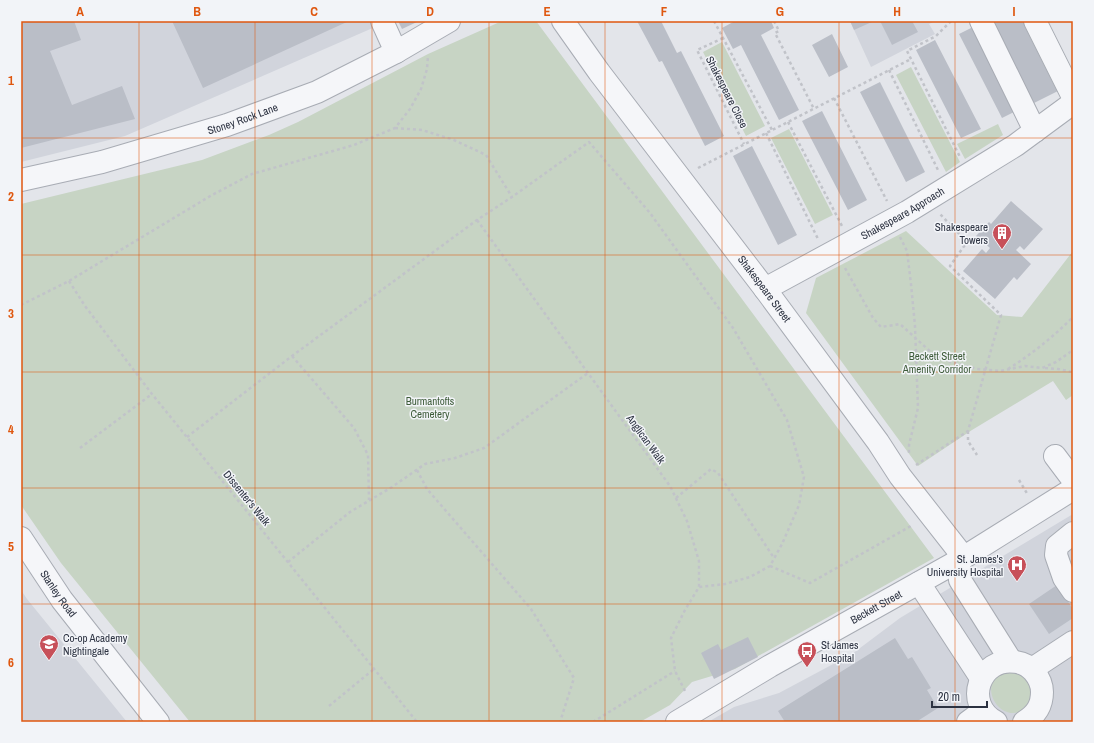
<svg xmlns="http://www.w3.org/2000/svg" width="1094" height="743" viewBox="0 0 1094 743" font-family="'Archivo Narrow',sans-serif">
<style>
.built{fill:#d1d4dc}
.green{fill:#c7d4c4}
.building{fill:#babec7}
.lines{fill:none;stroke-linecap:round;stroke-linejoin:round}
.minor-casing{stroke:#a8acb4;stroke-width:24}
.path{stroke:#c1c3c9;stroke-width:2.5;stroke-dasharray:3 3;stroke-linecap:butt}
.minor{stroke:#f5f6f9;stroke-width:22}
.grid{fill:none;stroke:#df570f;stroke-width:1;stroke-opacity:0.55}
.labels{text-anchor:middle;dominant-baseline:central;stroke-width:3;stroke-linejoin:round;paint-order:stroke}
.street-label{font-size:11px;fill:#2c3241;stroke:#f2f4f8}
.poi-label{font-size:11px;fill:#2c3241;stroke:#f2f4f8;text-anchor:end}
.park-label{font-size:11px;fill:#3e5c3a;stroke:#f2f4f8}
.neatline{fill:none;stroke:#df570f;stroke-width:1.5}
.grid-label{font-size:13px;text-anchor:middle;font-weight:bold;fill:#df570f}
</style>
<rect width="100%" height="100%" fill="#e3e5ea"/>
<path class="built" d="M21 21H372L375 27 125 136 21 162Z
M850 21H935L929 24 935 34 871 67Z
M1073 514V722H708L734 707 779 693 852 654 900 618Z
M21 590 27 599 127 722H21Z"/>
<path class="green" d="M502 21H536L934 558 735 669 692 682 670 705 640 722H190L61 563 21 505V204L202 160 269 135 298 122 428 54Z
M722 42 765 126 746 136 703 52Z
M911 67 960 162 946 172 896 75Z
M998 124 1003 135 965 159 957 144Z
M789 129 833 215 815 224 771 138Z
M906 231 997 315 1022 317 1073 251V395L1066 400 1053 381 972 430 918 466 806 313 816 278Z
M1011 670 1030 678 1033 699C1030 702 1027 708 1023 710 1003 723 980 692 997 676 1001 673 1007 671 1011 670Z"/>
<path class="building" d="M21 21H74L81 40 50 51 72 105 122 86 135 119 21 148Z
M172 21H349L203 88Z
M398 21H419L402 29Z
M637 21H661L677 53 681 51 724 136 705 146 662 61 659 62Z
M735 21H771L774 28 761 35 799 110 779 120 741 45 733 49 722 28Z
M850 21H874L854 30Z
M880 21H912L918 32 892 45Z
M992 21H1025L1060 90 1034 103Z
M973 27 1016 111 1002 118 959 34Z
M832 34 848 67 829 77 812 45Z
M935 40 981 129 961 138 916 50Z
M880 82 925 172 906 182 860 92Z
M822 111 867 200 848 210 802 121Z
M752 146 797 235 778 245 733 156Z
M1011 201 1043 229 1024 250 1020 246 1016 250 1031 264 1017 280 1014 277 995 299 963 271 982 249 986 253 990 248 976 236 989 222 991 224Z
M1057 585 1073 609V618L1049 634 1029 604Z
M748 637 758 657 714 679 701 653 718 644 721 650Z
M895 638 908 659 912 657 931 688 927 690 938 708 916 722H881L880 720 876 722H785L778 711Z"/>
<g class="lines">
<g class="minor-casing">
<g id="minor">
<path d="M382 21 396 52"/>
<path id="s1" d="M563 21 599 72 765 289 878 442 900 476 958 550 960 580 1011 661"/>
<path d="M981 21 1035 131"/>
<path d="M1035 21 1073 97"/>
<path id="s2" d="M21 180 102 162 227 125 317 92 396 52 449 21"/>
<path id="s3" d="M765 289 907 212 1016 145 1073 103"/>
<path d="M1055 456 1073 480"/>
<path d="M1073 533 1057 546 1056 555 1064 578 1073 591"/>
<path id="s4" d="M21 538 62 600 158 722"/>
<path d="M919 583 981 678"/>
<path d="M1032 669 1073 642"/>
<path id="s5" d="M677 722 770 666 958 561 1073 489"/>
<path d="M968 722 983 711"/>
<path d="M996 722C963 705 979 656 1016 662 1023 663 1030 667 1034 672 1039 678 1042 684 1042 692 1042 706 1036 715 1024 722"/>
</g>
</g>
<path class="path" d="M714 21 772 130
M774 21 779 31 775 33 814 109
M951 21 936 36 907 51 960 157
M723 38 697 50 744 144
M889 70 938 170
M834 98 887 201
M788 122 842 226
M395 128 422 130 454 140 486 155 512 197
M766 133 818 239
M698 168 911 59
M477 220 670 486 687 521 699 561V587L685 610 671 638 675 671 686 693
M900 237 907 251 911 284 915 326 918 408 909 445V453
M845 268 873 318 881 327 900 324 933 354 951 362 977 369 1000 371 1025 366 1042 368 1056 362 1073 350
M69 281 85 306 152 394 417 722
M21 305 69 281 212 195 252 174 354 145 395 128 410 109 421 89 427 69 428 56
M292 356 354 428 368 455 369 500
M1045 368 1058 369 1073 372
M1008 369C1032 354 1053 337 1073 317
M968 431V441L977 455
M187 437 292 356 477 220 512 197 589 142 650 213 733 328 787 420 804 477 799 505 782 544 770 566 750 577 725 584 699 587
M80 448 152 394
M916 465 968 431 1001 315 950 266 967 242 940 214
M417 470 427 489 531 609 574 678 560 722
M1019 480 1028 495
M676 498 711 469 718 473 774 558
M288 562 350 512 392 487 425 464 455 458 484 448 588 373
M770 566 810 583 911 526
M329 706 374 669
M593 722 675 671"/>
<use href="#minor" class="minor"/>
</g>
<path class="grid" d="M139 21V722M255 21V722M372 21V722M489 21V722M605 21V722M722 21V722M839 21V722M955 21V722M21 138H1073M21 255H1073M21 372H1073M21 488H1073M21 604H1073"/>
<defs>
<g id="building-pin" transform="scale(1)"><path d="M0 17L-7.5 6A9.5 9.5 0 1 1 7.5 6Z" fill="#c75059" stroke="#f2f4f8"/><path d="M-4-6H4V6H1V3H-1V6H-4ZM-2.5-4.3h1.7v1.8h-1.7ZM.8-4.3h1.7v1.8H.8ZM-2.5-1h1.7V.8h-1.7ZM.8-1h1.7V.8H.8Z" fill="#fff"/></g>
<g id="hospital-pin" transform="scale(1)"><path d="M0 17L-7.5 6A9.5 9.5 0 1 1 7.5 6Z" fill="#c75059" stroke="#f2f4f8"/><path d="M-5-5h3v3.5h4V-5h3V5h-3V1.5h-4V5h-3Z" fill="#fff"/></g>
<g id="school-pin" transform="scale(1)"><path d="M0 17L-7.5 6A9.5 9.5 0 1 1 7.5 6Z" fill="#c75059" stroke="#f2f4f8"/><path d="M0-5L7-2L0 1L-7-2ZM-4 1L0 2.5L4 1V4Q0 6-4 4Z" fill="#fff"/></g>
<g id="bus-pin" transform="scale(1)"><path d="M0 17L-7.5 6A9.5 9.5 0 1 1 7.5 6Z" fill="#c75059" stroke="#f2f4f8"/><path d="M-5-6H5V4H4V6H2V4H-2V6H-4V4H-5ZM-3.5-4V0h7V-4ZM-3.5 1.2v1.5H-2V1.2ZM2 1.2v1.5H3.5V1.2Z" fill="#fff"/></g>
</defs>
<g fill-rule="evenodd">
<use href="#building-pin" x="1002" y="233"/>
<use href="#hospital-pin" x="1017" y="565"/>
<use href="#school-pin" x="49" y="644"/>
<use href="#bus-pin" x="807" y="651"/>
</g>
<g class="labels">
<g class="street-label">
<text transform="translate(727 92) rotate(63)">Shakespeare Close</text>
<text stroke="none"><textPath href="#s2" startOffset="230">Stoney Rock Lane</textPath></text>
<text stroke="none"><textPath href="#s3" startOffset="157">Shakespeare Approach</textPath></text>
<text stroke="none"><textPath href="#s1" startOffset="335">Shakespeare Street</textPath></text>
<text transform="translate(646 439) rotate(54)">Anglican Walk</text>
<text transform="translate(247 498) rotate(51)">Dissenter's Walk</text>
<text stroke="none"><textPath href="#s4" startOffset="67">Stanley Road</textPath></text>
<text stroke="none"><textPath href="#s5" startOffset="230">Beckett Street</textPath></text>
</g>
<g class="poi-label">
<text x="988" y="227">Shakespeare<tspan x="988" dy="13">Towers</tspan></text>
<text x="1003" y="559">St. James's<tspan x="1003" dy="13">University Hospital</tspan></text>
<text x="63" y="638" text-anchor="start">Co-op Academy<tspan x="63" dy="13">Nightingale</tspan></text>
<text x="821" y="645" text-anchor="start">St James<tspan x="821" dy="13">Hospital</tspan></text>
</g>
<g class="park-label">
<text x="937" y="356">Beckett Street<tspan x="937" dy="13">Amenity Corridor</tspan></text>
<text x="430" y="401">Burmantofts<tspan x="430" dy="13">Cemetery</tspan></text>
</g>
</g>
<rect width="1094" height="743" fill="none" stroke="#f2f4f8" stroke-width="44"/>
<path d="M932 701v6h55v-6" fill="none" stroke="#2c3241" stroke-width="2"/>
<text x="938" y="701" font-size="12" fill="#2c3241" stroke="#f2f4f8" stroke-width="3" paint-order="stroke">20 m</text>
<rect x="22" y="22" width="1050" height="699" class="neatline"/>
<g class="grid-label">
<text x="80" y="16">A</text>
<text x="197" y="16">B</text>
<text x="314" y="16">C</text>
<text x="430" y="16">D</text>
<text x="547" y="16">E</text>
<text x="664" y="16">F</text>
<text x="780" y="16">G</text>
<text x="897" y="16">H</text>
<text x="1014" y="16">I</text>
<text x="11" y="85">1</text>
<text x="11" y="201">2</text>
<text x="11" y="318">3</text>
<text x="11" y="434">4</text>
<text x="11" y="551">5</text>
<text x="11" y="667">6</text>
</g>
</svg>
